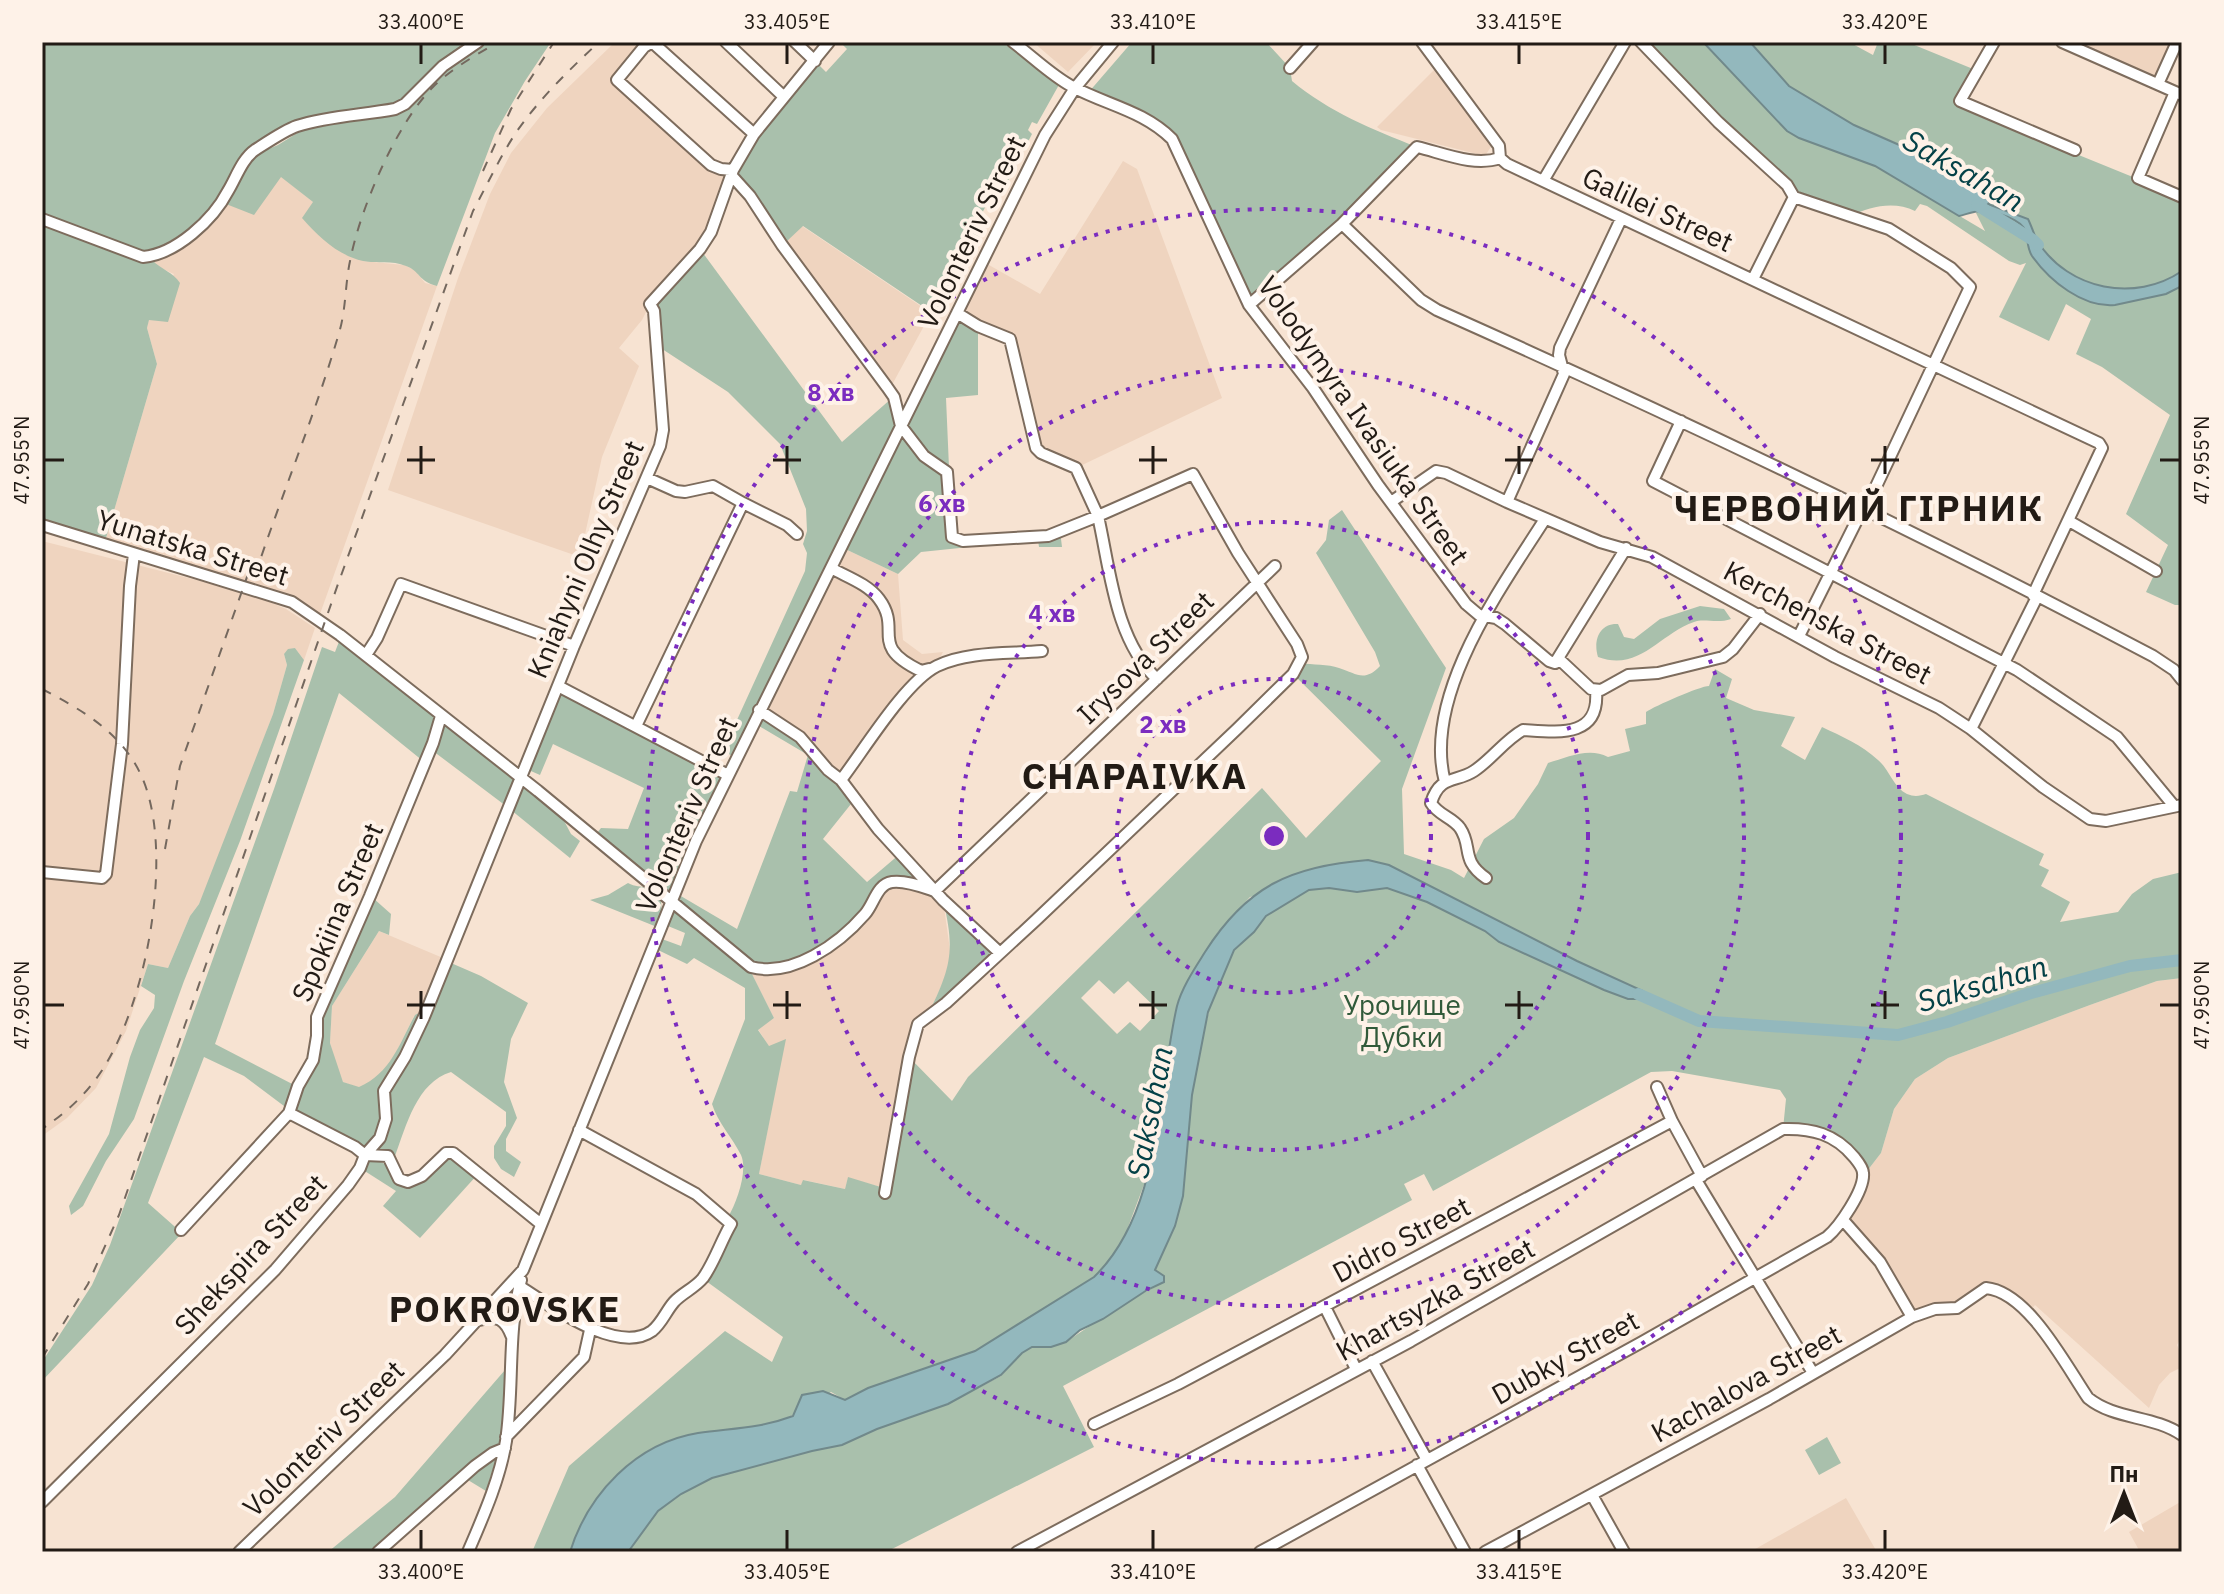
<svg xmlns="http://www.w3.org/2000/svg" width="2224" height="1594" viewBox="0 0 2224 1594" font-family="'IBM Plex Sans',sans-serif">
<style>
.built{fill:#efd4bf}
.green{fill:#a9c0ac;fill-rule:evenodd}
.water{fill:#93b8bd;stroke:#71898b;stroke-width:2}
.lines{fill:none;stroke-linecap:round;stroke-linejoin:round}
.river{stroke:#93b8bd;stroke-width:12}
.minor-casing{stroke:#7d6c5d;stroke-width:14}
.minor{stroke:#fff;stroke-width:10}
.rail{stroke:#74685e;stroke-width:2;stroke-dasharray:10 10;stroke-linecap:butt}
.ticks{fill:none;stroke:#221b15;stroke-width:3}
.ring{fill:none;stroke:#7b2cbf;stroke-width:4;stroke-dasharray:4 8}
.labels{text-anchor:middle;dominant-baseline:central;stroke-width:8;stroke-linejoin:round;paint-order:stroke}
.street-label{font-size:28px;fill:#221b15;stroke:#fef2e8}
.park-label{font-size:28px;fill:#315a3a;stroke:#fef2e8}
.water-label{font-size:30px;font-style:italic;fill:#044147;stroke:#fef2e8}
.district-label{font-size:36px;font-weight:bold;letter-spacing:2px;fill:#221b15;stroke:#fef2e8}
.centre{fill:#7b2cbf;stroke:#fef2e8;stroke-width:4}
.ring-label{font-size:24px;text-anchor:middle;font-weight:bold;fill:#7b2cbf;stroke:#fef2e8;stroke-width:8;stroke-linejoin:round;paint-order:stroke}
.neatline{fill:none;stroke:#221b15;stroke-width:3}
.ticks-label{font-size:20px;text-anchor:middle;fill:#221b15}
</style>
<rect width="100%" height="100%" fill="#f7e3d2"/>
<path class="built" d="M615 42H639L642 45 615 78 711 168 729 173 711 232 650 304 642 320 619 348 639 366 602 457 580 557 388 490 458 278 490 194 511 153 547 108Z
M1033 42H1097L1068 72Z
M2062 42H2177L2158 84Z
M1437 67 1492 145 1485 156 1381 130 1377 127Z
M1123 161 1137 169 1222 398 1076 468 1041 453 1012 344 957 314 982 261 1040 294Z
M281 176 313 202 363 261 404 265 415 270 425 283 437 286 320 614 301 600 285 594 106 538 157 364 147 328 149 319 174 274 158 267 152 260 190 241 226 204Z
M802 226 931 313 893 383 785 243Z
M42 541 252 594 286 609 315 628 304 660 295 648 284 654 287 665 273 714 219 858 199 904 190 916 168 968 148 964 126 1031 96 1088 67 1118 42 1136Z
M841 547 898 574 903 640 922 654 943 652 935 667 923 676 841 780 759 710Z
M885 884 919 886 943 900 950 950V966L940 989 927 1017 918 1024 884 1188 848 1178 845 1189 804 1180 801 1185 759 1174 785 1040 769 1047 758 1029 774 1018 751 972Z
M379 931 443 958 422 1011 414 1016 389 1067 374 1081 359 1088 343 1082 337 1067 330 1043 332 1006Z
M2182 978V1335L2177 1345 2182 1356V1367L2170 1373 2159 1385 2149 1408 2035 1305 2029 1312 1996 1289 1912 1317 1893 1283 1843 1220 1864 1175 1881 1153 1894 1109 1915 1079 1948 1058 2090 1005 2157 981Z
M1846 1498 1877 1552H1750Z
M2182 1501V1552H2140L2129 1532Z"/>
<path class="green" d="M42 42H471L441 61 403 99 388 106 300 120 250 148 243 154 220 197 206 212 184 233 151 252 142 253 42 215Z
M483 42H551L525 81 495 133 437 286C418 281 420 271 406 266 392 260 377 264 363 261 337 255 319 237 302 218L313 202 281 177 254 215 226 204 254 155 278 145 302 130 393 114 445 69Z
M840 42H1007L1060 83 1037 124 1032 122 1028 130 1032 134 1001 195 993 192 977 223 984 227 937 320 931 317V312L803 226 785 243 735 175 756 136 816 62 826 72 847 49Z
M1132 42H1266L1290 68 1292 81C1329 112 1372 129 1417 147L1249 305 1172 139 1088 93Z
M1641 42H1703L1787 131 1799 138 1875 166 1985 231 1976 213 1993 198 1929 157 1854 125 1789 86 1750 42H1849L1873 55 1878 42H1907L1978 71 1958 106 2182 197V605H2175L2146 592 2168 545 2126 514 2170 415 2102 367 2076 354 2091 319 2066 304 2049 341 1999 317 2026 263 2020 265 2009 261 1927 206 1920 204 1915 211C1895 201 1870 206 1851 216L1800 198Z
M42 223 143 261 152 260C162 270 173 272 180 283L168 322 149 320 147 328 157 364 106 538 42 519Z
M700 249 842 442 892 398 900 424 957 313 978 326V395L946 398 952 537 1060 531 1062 547H1039L1038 540 921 552 898 574 841 547 759 710 782 724 855 799 823 839 867 882 901 853 935 891 894 881 841 936 789 966 751 967 593 838 601 828 628 829 644 788 553 744 540 775 524 768 558 686 728 775 674 892 737 929 790 791 797 792 808 755 754 723 734 758 729 754 726 744 805 571 807 553 803 544 807 531 806 509 780 444 728 392 656 345 650 304Z
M1342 510 1446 668 1402 789 1404 854 1451 870 1464 878 1484 839 1514 818 1538 784 1548 763C1568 757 1589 747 1608 757L1630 751 1625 729 1646 724V712C1655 706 1700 686 1709 686L1715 669 1732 679 1726 698 1754 710 1795 717 1781 746 1805 760 1822 727C1841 736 1862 745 1878 760 1889 769 1893 787 1907 794 1914 797 1920 796 1926 794L2044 854 2039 865 2049 870 2041 886 2070 902 2060 922 2118 912 2132 894 2153 879 2182 872V978L2157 981 2090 1005 1948 1058 1915 1079 1894 1109 1881 1153 1864 1175 1838 1141 1783 1129 1786 1099 1780 1090 1672 1071 1651 1072 1433 1191 1424 1174 1404 1184 1412 1200 1063 1386 1094 1447 886 1552H628L658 1511 681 1494 712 1478 812 1451 842 1445 877 1429 948 1404 1001 1376 1022 1353 1032 1347H1051L1066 1342 1119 1306 1164 1282 1155 1271 1175 1226 1183 1196 1186 1138 1196 1064 1212 999 1234 934 1281 898 1389 865 1250 897 1218 932 1189 979 1178 1004 1167 1078 1145 1182 1124 1238 1111 1261 1094 1277 975 1351 868 1388 845 1400 831 1392C810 1405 790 1419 766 1426 744 1432 721 1430 698 1433 635 1442 589 1494 570 1552H532L569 1466 725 1331 772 1362 783 1337 706 1281 736 1228 728 1217C737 1202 748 1171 741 1155 732 1137 718 1123 712 1104L745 1019V988L694 958 687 964 658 950 662 939 681 946 685 933 668 926 674 911 678 910 751 972 774 1018 758 1030 769 1046 786 1039 759 1174 801 1185 803 1180 845 1189 848 1177 884 1188 909 1057 952 1101 968 1077 1262 788 1306 838 1381 761 1293 674 1300 663C1313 665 1328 664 1339 668 1356 673 1364 683 1380 666L1375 652 1316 553 1326 540 1329 520ZM1099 980 1114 994 1128 981 1159 1011 1140 1031 1130 1022 1117 1034 1081 998Z
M1700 606 1724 609 1731 619C1717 624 1704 618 1694 622 1659 634 1640 672 1598 657 1593 641 1599 623 1618 624L1624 637 1634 639 1660 619Z
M340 639 438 717 423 761 339 693 215 1044 300 1088 320 1018 340 979 373 898 391 914 389 935 379 931 332 1006 330 1043 343 1082 359 1087C391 1073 399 1044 415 1015L422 1011 451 963 481 976 528 1003 511 1039 504 1082 517 1118 506 1139V1151L521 1162 514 1177 501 1169 494 1158V1146L506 1126V1112L451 1072C417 1082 406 1126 395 1156L365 1152 292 1112 244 1076 204 1057 148 1203 182 1233 42 1381V1362L92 1285 110 1245 274 789 322 647 335 652Z
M295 648 304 660 240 841 184 981 134 1119 106 1161 83 1206 71 1215 69 1206 109 1134 130 1057 140 1030 154 1008 155 995 141 986 148 964 168 968 190 916 199 904 273 714 287 665 284 654 288 649Z
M443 721 517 781 506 806 433 751Z
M522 784 561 815 571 834 580 841 570 858 511 810Z
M628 883C635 887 641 886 647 888 667 896 662 911 657 927L590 900 608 895Z
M943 900 1000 953 927 1017C950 969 956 953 943 900Z
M449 1152 478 1174 420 1238 383 1206 396 1191 360 1168 365 1155 387 1165 405 1186C427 1184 435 1168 449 1152Z
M512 1362 506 1437 497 1456 486 1491 463 1477 378 1552H328L395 1497Z
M1827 1437 1841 1463 1819 1475 1805 1450Z"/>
<path class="water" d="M1703 42H1750L1789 86 1854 125 1922 155 1993 199 1988 204 2028 219C2032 227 2034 235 2038 242 2069 290 2135 303 2182 271V286L2166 294 2115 305C2083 308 2050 281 2032 256 2027 248 2028 241 2026 232 2022 219 1996 212 1983 211 1977 210 1967 214 1959 216L1875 166 1799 138 1787 131Z
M1368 860 1389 865 1577 961 1643 991 1651 999H1628L1604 990 1499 942 1485 931 1427 902 1387 888 1357 892 1329 888 1309 890 1266 916 1254 932 1234 950 1208 1012 1192 1095 1183 1196 1175 1226 1155 1270 1164 1276V1282L1147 1290 1103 1319 1080 1330 1066 1342 1051 1347H1032L1022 1353 1001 1375 948 1404 877 1429 842 1445 812 1451 712 1478 681 1494 658 1511 628 1552H570C588 1494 636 1443 698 1433 733 1428 758 1429 793 1416L802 1395 823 1391 845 1400 868 1388 975 1351 1094 1277C1162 1211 1157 1092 1177 1006 1182 987 1195 968 1205 952 1247 886 1291 866 1368 860Z"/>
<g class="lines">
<path class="river" d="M1977 205 2033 240 2038 245
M1638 994 1699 1021 1898 1035 1947 1022 2028 994 2130 966 2182 960"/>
<g class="minor-casing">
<path id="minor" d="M652 42 644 47 617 80 711 165 721 169 733 170
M652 42 754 134
M726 42 783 96
M795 42 815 61
M1013 42C1033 57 1052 76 1073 87 1107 105 1144 111 1172 139L1249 305 1313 388 1378 485 1466 604 1479 615 1496 618 1505 624 1549 661 1555 663 1626 548
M1422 42 1499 146 1500 158
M1641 42 1718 122 1787 185 1794 197
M1994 42 1960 101 2075 150
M2062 42 2182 95
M1290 68 1313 42
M2158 84 2177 42
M2175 92 2138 178 2182 197
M1500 158 1507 164 2099 443 2102 448 2033 595
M732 176 750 196 782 245 887 387 894 397 901 426 924 456 947 472 952 537 963 541 1048 536 1098 516C1110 569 1115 640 1157 679
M1543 181 1625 42
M1794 197 1889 229 1951 268 1970 287 1872 495 1862 510 1799 636
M42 219 143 257C176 254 213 220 228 191 236 178 242 159 255 150 266 143 285 130 297 126 328 116 363 115 395 109L405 104 443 66 478 42
M1342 224 1417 147C1443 153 1474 167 1500 158
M1753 279 1794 197
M1249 305 1342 224 1421 300 1437 310C1679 418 1919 532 2153 656L2174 670 2182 680
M1681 421 1653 481 2017 670 2117 737 2174 806
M1391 502 1436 471 1446 473 1507 502 1564 374 1559 355 1560 348 1621 219
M1507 502 1600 542 1652 557 1835 657 1939 708 1971 729 2043 787 2090 819 2106 821 2182 805
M743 503 787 525 797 534
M2069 521 2156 571
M42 525 292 602 340 635 538 791 751 967C792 978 839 944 865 914 874 904 877 884 892 882 905 880 923 887 935 891L1275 566
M831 568C847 577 868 584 879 599 903 631 867 645 921 671L929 669
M366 655 377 638 401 584 574 646
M1560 660 1591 689 1601 690 1628 675 1658 673 1723 657 1733 649 1760 614
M558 686 728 775
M759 710 800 737 828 770 841 780 878 829 943 900 1000 953
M636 726 743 503 713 486 685 492 676 491 647 478
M1971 729 2037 597
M841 780C864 750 905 682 937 666 968 651 1009 654 1042 651
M1445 782C1422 696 1501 588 1545 519
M42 872 102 878 106 874 122 744 130 586 134 554
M1486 878C1460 860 1473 847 1460 828 1452 817 1438 815 1431 803 1440 774 1456 783 1474 771 1492 759 1505 740 1523 730 1556 732 1600 739 1596 691
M1657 1087 1672 1121
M289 1113 355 1147 365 1155 388 1156 399 1179 408 1182 422 1176 446 1153H453L541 1224
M1696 1180 1813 1373
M885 1193 909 1057 918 1024 946 1003 1036 920 1237 729 1293 674 1302 657 1297 644 1238 553 1193 474 1098 516 1076 468 1041 453 1036 448 1010 339 978 326 957 313
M1843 1220 1880 1262 1912 1317
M181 1230 289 1113 298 1086 313 1060 317 1036V1017L370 896 433 743 441 716
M519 1286C548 1304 617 1356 652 1331 662 1323 666 1311 674 1302 682 1293 695 1288 703 1278 714 1263 721 1241 731 1224L696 1194 579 1130
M1325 1307 1356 1369
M479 1320C498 1315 505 1319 512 1337
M1372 1361 1427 1460
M1094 1424 1178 1384 1672 1121 1702 1176
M506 1437 584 1357 590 1330
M1417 1465 1465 1552
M1592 1495 1624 1552
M42 1502 275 1270 348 1185 360 1168 365 1155 380 1138 386 1119 384 1091 405 1057 424 1017 574 646 660 446 663 430 654 311 650 304 700 249 711 232 733 170 754 134 829 42
M239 1552 445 1355 523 1270 696 841 1045 135 1075 88 1113 42
M378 1552 475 1466 493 1453 505 1448
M468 1552C483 1517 500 1479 506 1441 514 1388 507 1332 521 1280
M1017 1552 1411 1341 1783 1129C1812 1128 1835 1134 1854 1157 1858 1162 1863 1168 1863 1173 1865 1190 1839 1227 1827 1237L1642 1342 1260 1552
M1485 1552 1769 1399 1912 1317 1935 1309 1957 1308 1986 1288C2028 1292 2065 1364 2088 1398 2115 1420 2153 1415 2182 1435"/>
</g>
<use href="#minor" class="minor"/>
<path class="rail" d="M483 171 511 109 554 42
M255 575C282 494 315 415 339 333 346 310 345 285 350 261 360 209 396 124 433 87 451 69 476 55 498 42
M42 689C82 710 121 732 141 775 177 852 145 1020 92 1084 78 1102 61 1116 42 1129
M165 849 180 766 253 560
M42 1358 88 1284 119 1215 338 584 473 211C487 185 499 159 515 134 539 99 568 71 599 42"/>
</g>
<path class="ticks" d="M421 44V64M787 44V64M1153 44V64M1519 44V64M1885 44V64M421 446V474M787 446V474M1153 446V474M1519 446V474M1885 446V474M44 460H64M407 460H435M773 460H801M1139 460H1167M1505 460H1533M1871 460H1899M2160 460H2180M421 991V1019M787 991V1019M1153 991V1019M1519 991V1019M1885 991V1019M44 1005H64M407 1005H435M773 1005H801M1139 1005H1167M1505 1005H1533M1871 1005H1899M2160 1005H2180M421 1530V1550M787 1530V1550M1153 1530V1550M1519 1530V1550M1885 1530V1550"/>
<g class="ring">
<circle cx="1274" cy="836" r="157"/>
<circle cx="1274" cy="836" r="314"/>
<circle cx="1274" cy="836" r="470"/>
<circle cx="1274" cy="836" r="627"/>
</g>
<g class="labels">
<g class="street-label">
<text transform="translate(1658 209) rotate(25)">Galilei Street</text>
<text transform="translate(971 232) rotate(-64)">Volonteriv Street</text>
<text transform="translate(1364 420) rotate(55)">Volodymyra Ivasiuka Street</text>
<text transform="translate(193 547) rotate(17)">Yunatska Street</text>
<text transform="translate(585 559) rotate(-67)">Kniahyni Olhy Street</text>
<text transform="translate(1828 622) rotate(28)">Kerchenska Street</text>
<text transform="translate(1145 657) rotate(-44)">Irysova Street</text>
<text transform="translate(686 814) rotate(-66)">Volonteriv Street</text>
<text transform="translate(337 912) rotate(-67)">Spokiina Street</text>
<text transform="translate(1401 1239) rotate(-28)">Didro Street</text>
<text transform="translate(250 1254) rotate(-47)">Shekspira Street</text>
<text transform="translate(1435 1299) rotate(-29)">Khartsyzka Street</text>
<text transform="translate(1565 1357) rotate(-29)">Dubky Street</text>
<text transform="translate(1746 1383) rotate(-29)">Kachalova Street</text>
<text transform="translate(323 1438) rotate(-44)">Volonteriv Street</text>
</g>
<g class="park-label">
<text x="1402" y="1004">Урочище<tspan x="1402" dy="32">Дубки</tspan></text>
</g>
<g class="water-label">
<text transform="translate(1964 170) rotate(30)">Saksahan</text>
<text transform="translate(1982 983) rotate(-16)">Saksahan</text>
<text transform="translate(1149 1112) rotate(-79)">Saksahan</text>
</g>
<g class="district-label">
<text x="1859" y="507">ЧЕРВОНИЙ ГІРНИК</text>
<text x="1135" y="775">CHAPAIVKA</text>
<text x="505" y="1308">POKROVSKE</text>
</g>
</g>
<circle cx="1274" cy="836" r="12" class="centre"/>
<g class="ring-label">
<text x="831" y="401">8 хв</text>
<text x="942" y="512">6 хв</text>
<text x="1052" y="622">4 хв</text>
<text x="1163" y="733">2 хв</text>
</g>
<rect width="2224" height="1594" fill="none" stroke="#fef2e8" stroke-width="88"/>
<g transform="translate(2124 1494)" stroke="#fef2e8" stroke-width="6" paint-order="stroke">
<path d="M0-6L14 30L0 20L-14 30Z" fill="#221b15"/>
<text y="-12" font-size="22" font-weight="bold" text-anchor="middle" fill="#221b15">Пн</text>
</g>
<rect x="44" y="44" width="2136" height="1506" class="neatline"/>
<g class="ticks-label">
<text x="421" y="29">33.400°E</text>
<text x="787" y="29">33.405°E</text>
<text x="1153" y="29">33.410°E</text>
<text x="1519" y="29">33.415°E</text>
<text x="1885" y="29">33.420°E</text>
<text transform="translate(22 460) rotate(-90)" y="7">47.955°N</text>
<text transform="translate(2202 460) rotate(-90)" y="7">47.955°N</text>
<text transform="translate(22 1005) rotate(-90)" y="7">47.950°N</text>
<text transform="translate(2202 1005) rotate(-90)" y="7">47.950°N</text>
<text x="421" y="1579">33.400°E</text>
<text x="787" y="1579">33.405°E</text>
<text x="1153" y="1579">33.410°E</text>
<text x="1519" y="1579">33.415°E</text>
<text x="1885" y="1579">33.420°E</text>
</g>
</svg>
